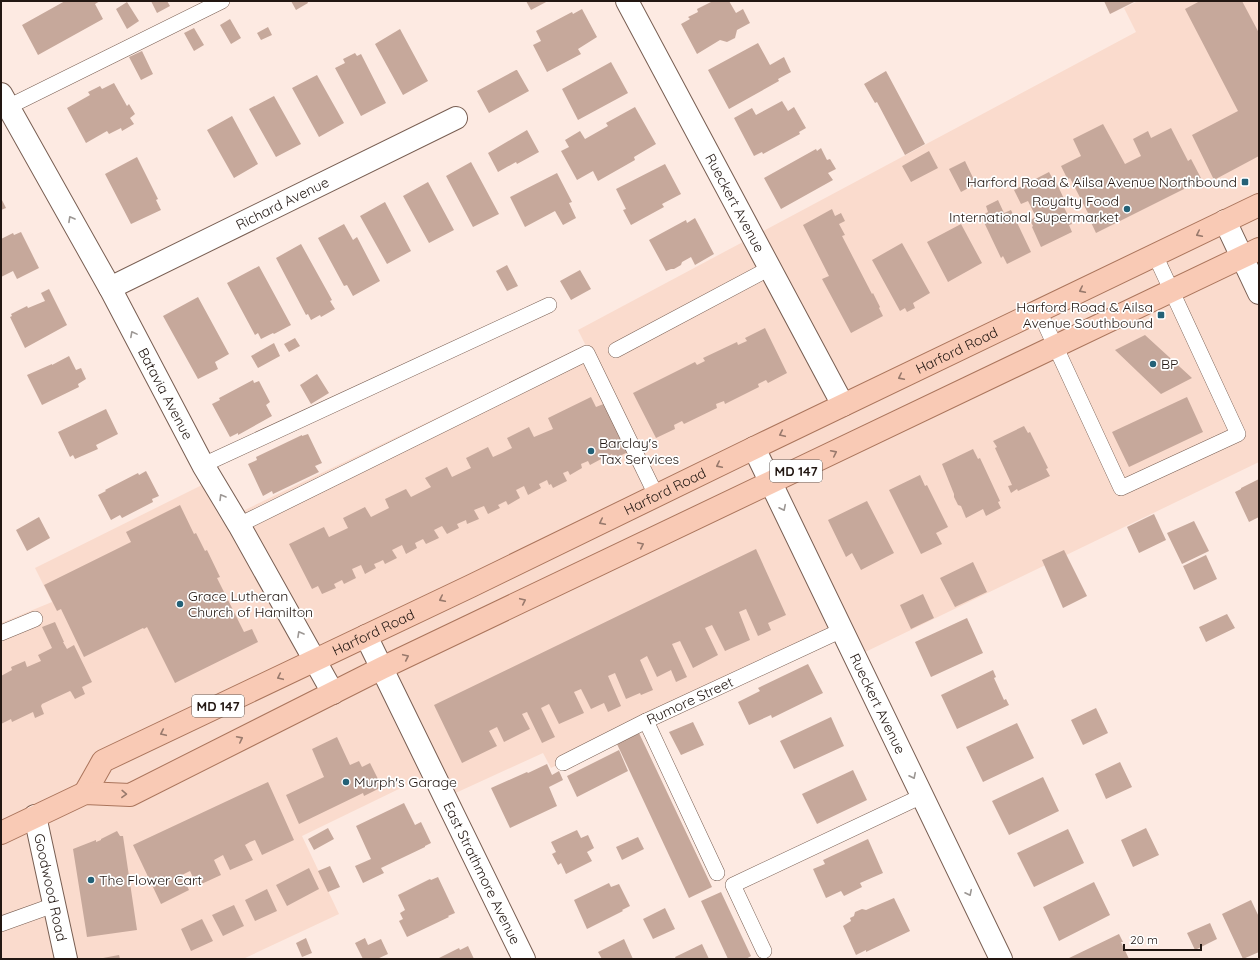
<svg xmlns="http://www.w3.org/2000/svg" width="1260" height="960" viewBox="0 0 1260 960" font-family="Quicksand,sans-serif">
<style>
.built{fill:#fadbcd}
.building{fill:#c6a89b}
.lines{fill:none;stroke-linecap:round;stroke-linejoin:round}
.service-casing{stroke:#785e52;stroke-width:16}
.minor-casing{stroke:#785e52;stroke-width:24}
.primary-casing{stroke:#ab755c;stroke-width:24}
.service{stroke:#fff;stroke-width:15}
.minor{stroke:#fff;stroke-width:22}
.primary{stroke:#f9cab5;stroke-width:22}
.oneway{stroke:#9c9794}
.oneway2{stroke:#98796c}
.poi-dot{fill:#236177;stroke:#fff;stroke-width:1.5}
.labels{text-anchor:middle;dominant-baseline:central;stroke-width:3.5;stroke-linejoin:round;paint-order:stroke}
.shield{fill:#fff;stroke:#645d59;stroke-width:1}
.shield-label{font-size:13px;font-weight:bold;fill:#221712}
.poi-label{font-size:14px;fill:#221712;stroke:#fff;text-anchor:start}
.street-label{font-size:14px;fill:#221712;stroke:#fff}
</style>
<rect width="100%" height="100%" fill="#fdeae2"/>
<path class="built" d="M1138 1H1259V462L859 655 845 626 551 768 543 753 449 796 436 771 302 836 339 914 243 959H1V623L52 602 35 568 202 485 222 521 586 346 578 330 1136 32 1124 8Z"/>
<path class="building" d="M65 1H100L95 4 103 19 38 55 22 25Z
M151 1H167L170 6 157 13Z
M291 1H307L308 3 296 10Z
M526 1H548L531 10Z
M713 1H729L736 13 743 9 750 23 737 30 735 38 727 42 720 40 697 54 681 24 690 19 688 17 698 12 697 9Z
M1104 1H1136L1110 14Z
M1200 1H1242L1259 33V156L1214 180 1192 135 1238 111 1185 9Z
M127 2 139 21 127 29 116 9Z
M582 9 597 37 578 49 581 54 547 72 533 45 541 41 536 31 572 12 573 14Z
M230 19 241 38 231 44 220 25Z
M268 27 272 35 261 40 257 33Z
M194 28 204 45 194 51 184 33Z
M400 29 428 81 403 95 375 44Z
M758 43 770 65 784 57 791 72 778 79 779 81 729 109 708 70Z
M142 51 153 74 141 80 129 57Z
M355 53 357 56 361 54 386 103 361 116 335 68 345 63 343 59Z
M611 62 628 93 578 120 562 89Z
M516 70H517L529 91 489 113 477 91Z
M886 71 925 144 905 155 877 102 875 103 864 84Z
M317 75 344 123 319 137 292 88Z
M114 83 127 106 129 104 135 114 130 118 134 124 122 131 121 128 109 134 107 131 86 143 67 108 90 95 88 92 100 86 102 89Z
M274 96 301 144 276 157 249 109Z
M782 101 788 111 794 107 806 128 799 132 800 134 763 154 762 152 754 156 734 118 752 108 756 115Z
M635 107 656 144 634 157 635 160 598 181 593 171 577 180 561 151 569 147 565 140 580 131 585 139 608 126 606 123Z
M232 116 258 164 234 178 207 130Z
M1103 124 1125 164 1141 156 1133 139 1148 131 1151 138 1171 128 1188 161 1191 159 1202 180 1096 233 1088 216 1089 215 1070 178 1068 180 1061 166 1081 156 1073 139Z
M527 130 539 152 517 164 516 162 498 172 488 153Z
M821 148 827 160 830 159 836 169 828 173 833 180 781 209 764 178 816 149 817 151Z
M929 151 938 168 911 182 902 166Z
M137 157 158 199 156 200 161 210 131 224 105 174Z
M965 161 976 184 961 192 949 169Z
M471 162 499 214 473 227 446 176Z
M665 164 681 194 662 204 664 207 631 225 623 210 626 209 616 189Z
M1049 172 1055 183 1056 182 1066 203 1063 205 1072 224 1069 225 1072 232 1041 247 1032 227 1033 226 1030 220 1036 217 1028 201 1021 204 1014 190Z
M557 173 572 202 569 203 576 218 563 225 555 211 525 227 510 197Z
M428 182 454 230 429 243 403 196Z
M1 198 6 208 1 210Z
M998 200 1004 213 1011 210 1031 252 1007 264 1003 256 1001 258 981 216 988 212 986 206Z
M385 202 411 251 387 264 360 216Z
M832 209 835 216 841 213 845 221 839 224 845 235 842 236 872 294 873 293 880 307 879 308 883 316 851 333 822 279 829 276 803 225Z
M695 218 714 254 695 265 691 257 682 262 681 265 674 269H671L666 271 649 240 686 220 687 223Z
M344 224 353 240 357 237 380 281 353 296 347 285 344 286 318 238Z
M961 224 982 263 948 282 927 242Z
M21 232 39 268 17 279 13 271 1 277V239L13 233 14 235Z
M902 243 930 293 913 303 915 308 907 312 905 308 900 311 872 260Z
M301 244 332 300 330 301 335 309 321 317 320 315 311 320 308 314 306 315 276 258Z
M507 265 518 286 507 291 496 271Z
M259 266 291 325 274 334 273 333 261 339 258 333 255 335 227 283Z
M580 270 591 289 571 300 560 281Z
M49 289 67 325 25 348 10 317 12 316 11 314 27 306 28 308 45 301 41 293Z
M198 297 229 354 215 362 218 369 198 379 163 316Z
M765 328 787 373 768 383 766 380 758 384 759 387 725 404 724 401 716 404 717 408 684 424 682 421 674 425 675 429 656 438 633 393 695 362 697 365 705 361 703 358 737 342 738 345 747 341 745 338Z
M1145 335 1192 378 1161 394 1115 350Z
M295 338 300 346 289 352 284 344Z
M274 343 280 356 258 368 251 356Z
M69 356 76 370 81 368 86 379 78 384 79 387 42 405 27 375 52 364V365Z
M317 374 329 393 311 404 300 385Z
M253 380 254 383 259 381 270 402 266 405 272 416 238 435V433L230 437 212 404 220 400 219 398Z
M591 397 596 407 606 403 628 452 614 459 612 454 606 457 605 453 601 455 603 458 590 465 588 461 581 464 582 468 570 475 568 471 563 473 567 481 553 488 551 484 549 485 547 480 539 484 541 488 528 495 524 486 516 490 520 498 508 505 506 501 498 505 500 508 488 514 484 506 474 510 479 519 467 524 466 520 457 524 459 528 447 534 442 526 434 530 439 538 426 544 423 539 415 543 417 548 406 554 402 545 392 550 397 558 385 564 383 560 379 562 374 564 376 568 365 574 361 565 352 569 356 578 344 584 342 580 334 584 336 588 322 594 318 586 312 589 289 544 324 527 329 537 348 528 343 518 365 507 371 517 389 508 385 499 406 489 411 497 431 487 425 478 447 467 452 477 471 468 466 458 488 447 493 457 502 453 512 448 507 438 529 427 534 437 553 429 548 418Z
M1187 397 1203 432 1129 467 1112 432Z
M106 409 118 434 96 445 98 449 75 459 73 455 70 457 58 432Z
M1024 426 1028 433 1030 432 1048 468 1046 469 1050 476 1018 491 1017 489 1011 493 1008 486 1012 485 995 448 997 447 993 441Z
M308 434 322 463 315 466 319 472 273 494 272 491 263 496 248 464 257 460 256 457 302 435V436Z
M973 449 978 459 980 458 1000 501 998 502 1001 508 986 516 983 509 966 518 961 506 958 505 954 497V494L942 464Z
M146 471 159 496 152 499 153 502 122 518 120 515 111 520 98 495 106 491 105 490 138 473 139 475Z
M920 475 925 486 927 485 948 527 936 533 942 544 921 554 889 490Z
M1259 479V517L1249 522 1235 492 1241 489V488Z
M867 501 894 553 861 570 852 553 846 557 828 520Z
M180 505 194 534 196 533 205 551 207 550 220 577 217 578 244 632 252 629 258 642 175 683 147 627 144 629 143 628 84 657 61 609 57 611 44 585 131 542 126 532Z
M1154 514 1166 540 1139 553 1127 527Z
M39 517 50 538 27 551 16 530Z
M1194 521 1209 551 1182 564 1167 533Z
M756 549 786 615 768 623 771 630 758 636 746 609 739 612 750 640 725 651 712 625 705 628 718 655 693 668 680 641 672 644 687 677 676 682 671 670 657 677 647 656 640 660 653 690 641 695 640 693 626 699 615 673 608 676 621 706 608 712 604 703 591 709 581 689 574 692 584 713 559 724 549 704 541 708 555 737 542 743 527 712 522 714 530 729 504 742 497 727 489 731 497 746 462 763 434 705Z
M1064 550 1087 596 1063 608 1042 560Z
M1206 555 1217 579 1194 590 1183 566Z
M973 562 987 592 955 607 940 578Z
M923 594 934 618 911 629 900 605Z
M1227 614 1235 628 1206 642 1199 627Z
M967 618 983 653 931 677 915 642Z
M55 622 64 642H63L67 649 74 645 92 682 82 687 85 694 75 699 71 692 70 691 42 704 41 706 44 714 35 718 33 712 12 722 11 719 1 724V676L12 670 11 667 25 661 27 667 41 661 38 655 52 648 42 627Z
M808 664 823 693 772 718 771 715 749 725 738 702 760 691 758 688Z
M993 670 996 677 994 678 1004 700 1006 699 1009 705 957 729 941 695Z
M1096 708 1108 733 1083 745 1071 720Z
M831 717 844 746 794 769 780 741Z
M693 722 704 745 681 755 669 732Z
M1017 723 1034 758 983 782 966 747Z
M639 733 712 887 689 898 617 744Z
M337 737 350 765 359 761 362 767 370 763 382 787 364 796 363 793 299 824 286 795 324 777 312 749Z
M619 750 628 771 577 797 567 776Z
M1120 762 1132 787 1106 799 1095 774Z
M547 764 552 775 559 771 563 780 549 787 557 806 510 828 491 788 527 772 528 773Z
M853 770 867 800 817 824 802 794Z
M1043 777 1059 811 1009 835 992 801Z
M268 782 294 840 262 855 255 840 250 842 245 845 253 860 230 870 223 855 214 860 221 875 197 886 190 871 182 875 189 890 161 904 133 845Z
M404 803 415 825 421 822 431 843 425 846V847L381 868 384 873 363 883 355 866 371 859 356 826Z
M328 828 334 839 314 850 308 839Z
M1146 828 1159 855 1133 867 1121 840Z
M1068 829 1084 863 1034 887 1017 853Z
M577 830 581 838 588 835 594 848 587 852 592 861 566 874 561 863 558 865 552 854 556 852 551 842Z
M117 831 120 836H123L137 930 87 937 73 849 96 840V842L101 840V839Z
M638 837 644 849 622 860 616 847Z
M868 839 883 873 860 883 862 887 844 896 841 891 826 898 813 869 825 864 823 860Z
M330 866 340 887 328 892 318 871Z
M309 868 319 889 287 906 276 885Z
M438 877 455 913 448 916 449 917 407 937 399 921 403 919 400 913 405 910 398 895 430 879 431 880Z
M1094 882 1110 915 1059 941 1043 907Z
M609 883 611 887 619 884 630 906 622 910 623 911 587 929 574 900Z
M267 889 277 911 255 921 245 900Z
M721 892 751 956 746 959H728L701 901Z
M894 898 910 931 866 952V950L856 955 843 926 851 921 850 918 854 916 855 912 862 909 866 910Z
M1251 900 1259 917V952L1243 959 1222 914Z
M234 905 244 926 223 936 212 915Z
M665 908 675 929 653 939 643 919Z
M202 919 213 941 191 951 181 929Z
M1210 923 1217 939 1195 950 1187 933Z
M1119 934 1123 942H1121L1129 959H1067Z
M306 938 312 953 302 957 296 943Z
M365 938 368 945 381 939 388 954 377 959H363L355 943Z
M624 939 633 959H602L598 952Z
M702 944 709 959H676L675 957Z
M468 946 474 959H437L459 948 460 950Z
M119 955 120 959H103V958Z"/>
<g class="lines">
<g class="service-casing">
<g id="service">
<path d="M8 107 222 1"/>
<path d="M1039 311 1121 488 1238 434 1155 255"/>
<path d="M616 350 770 268"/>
<path d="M203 465 549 305"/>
<path d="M239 525 587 353 656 495"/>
<path d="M1 633 35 619"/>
<path d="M563 763 646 721"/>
<path id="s1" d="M717 873 646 721 842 630"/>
<path d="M1 924 54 905"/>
<path d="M764 951 733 885 922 796"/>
</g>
</g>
<g class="minor-casing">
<g id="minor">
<path id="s2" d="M627 1 843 405"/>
<path id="s3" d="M1 94 110 288 203 465 239 525 333 693"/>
<path d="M1225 221 1259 293"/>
<path id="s4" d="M110 288 456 118"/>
<path id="s5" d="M754 448 1001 959"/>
<path id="s6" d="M366 636 524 959"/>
<path id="s7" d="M35 816 66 959"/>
</g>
</g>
<g class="primary-casing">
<g id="primary">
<path id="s8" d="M85 793 103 761 471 586 754 448 1259 205"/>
<path d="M1 833 85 793 130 795 382 668 1259 249"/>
</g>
</g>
<use href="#service" class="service"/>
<use href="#minor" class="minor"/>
<use href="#primary" class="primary"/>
</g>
<defs><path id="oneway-chevron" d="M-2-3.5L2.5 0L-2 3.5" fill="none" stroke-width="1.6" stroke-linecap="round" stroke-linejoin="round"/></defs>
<g class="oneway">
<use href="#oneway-chevron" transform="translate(71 219) rotate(-119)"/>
<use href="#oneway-chevron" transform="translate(133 334) rotate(-118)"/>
<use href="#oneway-chevron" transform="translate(222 497) rotate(-121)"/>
<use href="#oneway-chevron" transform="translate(783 508) rotate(64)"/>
<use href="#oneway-chevron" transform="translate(300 634) rotate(-119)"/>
<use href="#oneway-chevron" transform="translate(913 776) rotate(64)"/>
<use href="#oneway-chevron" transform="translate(969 893) rotate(64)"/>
</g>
<g class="oneway2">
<use href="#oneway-chevron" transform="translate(1199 234) rotate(154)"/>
<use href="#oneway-chevron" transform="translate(1082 290) rotate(154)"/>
<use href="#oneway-chevron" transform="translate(901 377) rotate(154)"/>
<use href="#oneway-chevron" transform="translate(782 434) rotate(155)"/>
<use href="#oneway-chevron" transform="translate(834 453) rotate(-26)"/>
<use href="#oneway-chevron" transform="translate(719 465) rotate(154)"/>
<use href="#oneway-chevron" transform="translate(602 522) rotate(154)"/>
<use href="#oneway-chevron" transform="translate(641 545) rotate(-25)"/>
<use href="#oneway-chevron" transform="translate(442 599) rotate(154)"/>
<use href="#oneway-chevron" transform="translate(523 601) rotate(-25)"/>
<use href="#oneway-chevron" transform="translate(406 657) rotate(-25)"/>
<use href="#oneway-chevron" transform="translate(280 677) rotate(155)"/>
<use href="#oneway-chevron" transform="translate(163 733) rotate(155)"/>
<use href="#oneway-chevron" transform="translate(240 739) rotate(-27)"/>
<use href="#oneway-chevron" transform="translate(124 794) rotate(2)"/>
</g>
<g class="poi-dot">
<rect x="1241" y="178" width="8" height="8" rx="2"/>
<circle cx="1127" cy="209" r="4"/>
<rect x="1157" y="311" width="8" height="8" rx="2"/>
<circle cx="1153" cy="364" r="4"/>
<circle cx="591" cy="451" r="4"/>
<circle cx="180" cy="604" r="4"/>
<circle cx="346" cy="782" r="4"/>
<circle cx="91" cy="880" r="4"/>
</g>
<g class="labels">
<g class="shield">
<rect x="770" y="460" width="52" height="22" rx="3"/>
<rect x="192" y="695" width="52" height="22" rx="3"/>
</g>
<g class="shield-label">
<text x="796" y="471">MD 147</text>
<text x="218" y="706">MD 147</text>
</g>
<g class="poi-label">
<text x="1237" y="182" text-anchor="end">Harford Road &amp; Ailsa Avenue Northbound</text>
<text x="1119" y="201" text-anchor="end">Royalty Food<tspan x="1119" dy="16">International Supermarket</tspan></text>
<text x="1153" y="307" text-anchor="end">Harford Road &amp; Ailsa<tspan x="1153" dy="16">Avenue Southbound</tspan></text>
<text x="1161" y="364">BP</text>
<text x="599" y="443">Barclay's<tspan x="599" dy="16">Tax Services</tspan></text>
<text x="188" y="596">Grace Lutheran<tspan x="188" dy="16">Church of Hamilton</tspan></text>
<text x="354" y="782">Murph's Garage</text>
<text x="99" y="880">The Flower Cart</text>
</g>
<g class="street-label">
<text stroke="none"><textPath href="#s4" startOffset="192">Richard Avenue</textPath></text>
<text stroke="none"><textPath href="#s2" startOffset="229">Rueckert Avenue</textPath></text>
<text stroke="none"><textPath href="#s8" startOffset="984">Harford Road</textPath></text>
<text stroke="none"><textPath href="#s3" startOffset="342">Batavia Avenue</textPath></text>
<text stroke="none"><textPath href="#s8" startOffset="660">Harford Road</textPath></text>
<text stroke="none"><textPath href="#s8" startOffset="336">Harford Road</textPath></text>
<text stroke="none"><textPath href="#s1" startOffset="216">Rumore Street</textPath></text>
<text stroke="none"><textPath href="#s5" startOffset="284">Rueckert Avenue</textPath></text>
<text stroke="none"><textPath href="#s6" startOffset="264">East Strathmore Avenue</textPath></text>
<text stroke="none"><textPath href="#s7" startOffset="73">Goodwood Road</textPath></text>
</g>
</g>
<rect width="1260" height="960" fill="none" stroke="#221712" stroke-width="4"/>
<path d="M1124 944v6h77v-6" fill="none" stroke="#221712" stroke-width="2"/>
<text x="1130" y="944" font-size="12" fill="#221712" stroke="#ffffff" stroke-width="3" paint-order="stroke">20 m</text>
</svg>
